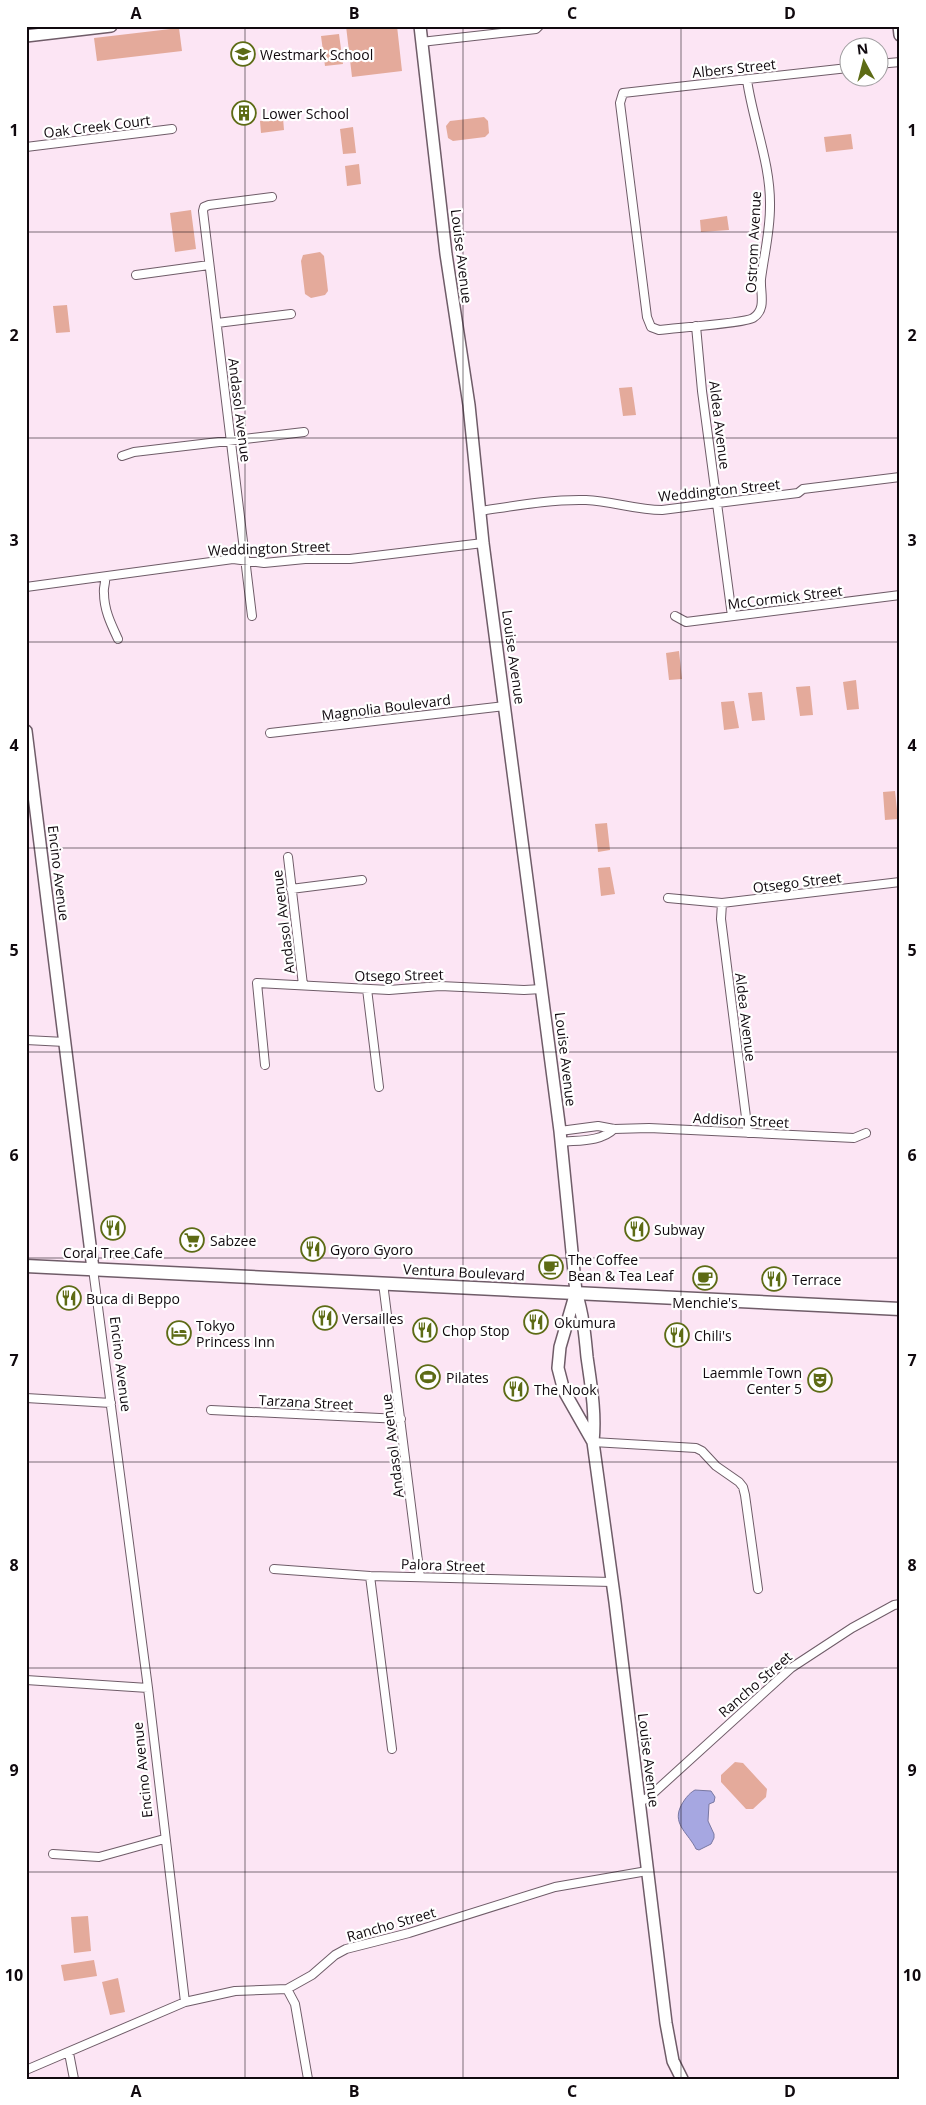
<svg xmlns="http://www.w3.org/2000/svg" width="926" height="2105" viewBox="0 0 926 2105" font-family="'Open Sans',sans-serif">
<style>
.green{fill:#e4aa9b}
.water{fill:#a6a7e1;stroke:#7978a2}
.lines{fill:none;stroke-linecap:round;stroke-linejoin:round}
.street-casing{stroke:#6f5c68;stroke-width:10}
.secondary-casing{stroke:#6f5c68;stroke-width:14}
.primary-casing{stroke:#6f5c68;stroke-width:15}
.street{stroke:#fff;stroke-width:8}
.secondary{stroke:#fff;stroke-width:11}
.primary{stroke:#fff;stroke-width:12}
.grid{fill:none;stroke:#10090e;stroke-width:1;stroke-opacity:0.55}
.labels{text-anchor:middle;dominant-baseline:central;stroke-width:4.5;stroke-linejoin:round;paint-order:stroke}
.poi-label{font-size:14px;fill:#10090e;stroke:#fff;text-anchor:start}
.street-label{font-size:14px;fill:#10090e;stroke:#fff}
.neatline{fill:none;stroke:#10090e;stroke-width:2}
.grid-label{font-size:16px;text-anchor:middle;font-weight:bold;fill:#10090e}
</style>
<rect width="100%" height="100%" fill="#fce5f4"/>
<path class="green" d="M346 26H397L402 71 352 77Z
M179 28 182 51 97 61 94 38Z
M339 34 343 64 325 66 321 36Z
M484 117 488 121 489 133 485 137 453 141 448 138 446 126 450 121Z
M283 118 284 130 261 133 260 121Z
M353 127 356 153 343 154 340 129Z
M851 134 853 149 826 152 824 137Z
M359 164 361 184 347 186 345 166Z
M191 210 196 249 175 252 170 213Z
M727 216 729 230 701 232 700 220Z
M320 252 324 256 328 291 325 295 311 298 305 294 301 261 303 255Z
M67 305 70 332 56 333 53 306Z
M632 387 636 415 623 416 619 388Z
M679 651 682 679 669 680 666 653Z
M856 680 859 709 847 710 843 682Z
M810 686 813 715 800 716 796 687Z
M762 692 765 720 752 721 748 693Z
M734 701 739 728 724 730 721 702Z
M895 791 898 819 885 820 883 792Z
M607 823 610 850 598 852 595 824Z
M610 867 615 894 601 896 598 868Z
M735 1762 743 1763 767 1789 766 1797 753 1809H746L721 1782V1775Z
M88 1916 91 1951 74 1953 71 1917Z
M94 1960 97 1976 64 1981 61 1965Z
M118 1978 125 2012 110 2015 102 1982Z"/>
<path class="water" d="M695 1790 711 1791 715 1797 714 1802 709 1804 708 1821 714 1834V1838L711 1844 699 1850 696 1849C689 1834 673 1825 680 1808 683 1801 689 1793 695 1790Z"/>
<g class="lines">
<g class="street-casing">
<path id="street" d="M421 42 536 29 539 26
M878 64 900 62
M747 80C753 122 771 164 770 207 770 232 764 255 761 279 760 293 767 309 753 318 746 323 674 328 659 330L651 327 647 317 620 103 623 93 848 68
M26 147 172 129
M136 275 209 265
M217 323 291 314
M696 326 702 391 732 616
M122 456 134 452 304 432
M480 511C514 506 551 499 586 500 612 501 636 510 662 510L798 493 803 489 900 477
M105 577C106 583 103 588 104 593 104 610 111 624 118 639
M26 587 233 559 264 563 305 559H350L483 543
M252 616 203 211 204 207 209 205 272 197
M675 616 686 622 900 595
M270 733 505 706
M288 857 303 985
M291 889 362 880
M668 898 722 903 900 882
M722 903 721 919 748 1133
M367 989 379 1087
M26 1040 65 1042
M265 1065 257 983 389 990 440 986 524 990 542 989
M560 1131 598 1126 614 1129 649 1128 854 1138 866 1133
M561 1142C578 1140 601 1142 614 1129
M93 1269 148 1688 185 2002
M383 1283 420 1577
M26 1398 111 1403
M211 1410 401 1419
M593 1442 696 1448 702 1451 716 1466 739 1482 743 1487 745 1495 758 1589
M274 1569 370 1576 612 1582
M370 1576 392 1749
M26 1680 148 1688
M640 1802 649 1797 791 1668 852 1628 894 1605 900 1604
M53 1854 99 1857 164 1839
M287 1989 295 2004 308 2079
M69 2053 74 2079
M26 2070 185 2002 235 1991 287 1989 312 1975 335 1955 346 1949 409 1933 555 1887 647 1871"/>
</g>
<g class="secondary-casing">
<path id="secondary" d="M420 26 446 254 469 405 483 543 560 1131 576 1292C583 1314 585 1335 587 1357 591 1385 596 1413 593 1442L615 1602 666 2023 673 2061 682 2079
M899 26 900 35
M26 36 111 26
M26 731 93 1269
M576 1292 560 1347 558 1368 564 1391 593 1442"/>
</g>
<g class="primary-casing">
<path id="primary" d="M26 1266 900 1309"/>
</g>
<use href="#street" class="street"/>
<use href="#secondary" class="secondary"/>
<use href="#primary" class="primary"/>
</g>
<path class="grid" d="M245 26V2079M463 26V2079M681 26V2079M26 232H900M26 438H900M26 642H900M26 848H900M26 1052H900M26 1258H900M26 1462H900M26 1668H900M26 1872H900"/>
<defs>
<g id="school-ring" transform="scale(1.25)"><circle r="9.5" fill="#fff" stroke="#5d6b15" stroke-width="1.5"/><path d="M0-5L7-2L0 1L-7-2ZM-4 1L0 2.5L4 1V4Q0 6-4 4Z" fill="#5d6b15"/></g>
<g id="building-ring" transform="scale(1.25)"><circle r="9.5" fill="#fff" stroke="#5d6b15" stroke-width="1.5"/><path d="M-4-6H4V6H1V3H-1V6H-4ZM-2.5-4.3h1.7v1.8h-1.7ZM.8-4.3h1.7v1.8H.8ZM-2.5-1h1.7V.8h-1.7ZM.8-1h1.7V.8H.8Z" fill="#5d6b15"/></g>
<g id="restaurant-ring" transform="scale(1.25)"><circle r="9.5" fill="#fff" stroke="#5d6b15" stroke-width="1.5"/><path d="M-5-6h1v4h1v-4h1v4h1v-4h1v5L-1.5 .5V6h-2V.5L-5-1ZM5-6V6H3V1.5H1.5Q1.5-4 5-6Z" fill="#5d6b15"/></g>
<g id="supermarket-ring" transform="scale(1.25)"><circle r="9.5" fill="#fff" stroke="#5d6b15" stroke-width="1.5"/><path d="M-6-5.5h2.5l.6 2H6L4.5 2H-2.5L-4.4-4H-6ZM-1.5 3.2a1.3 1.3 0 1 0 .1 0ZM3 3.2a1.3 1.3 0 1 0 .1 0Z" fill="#5d6b15"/></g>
<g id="cafe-ring" transform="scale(1.25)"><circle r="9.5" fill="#fff" stroke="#5d6b15" stroke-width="1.5"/><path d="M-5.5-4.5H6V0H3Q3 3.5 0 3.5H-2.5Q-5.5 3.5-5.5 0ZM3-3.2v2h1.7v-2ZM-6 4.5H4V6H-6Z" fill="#5d6b15"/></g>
<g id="hotel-ring" transform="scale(1.25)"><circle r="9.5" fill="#fff" stroke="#5d6b15" stroke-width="1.5"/><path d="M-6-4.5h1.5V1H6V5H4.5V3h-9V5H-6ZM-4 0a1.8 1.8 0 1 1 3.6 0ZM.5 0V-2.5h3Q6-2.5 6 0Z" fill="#5d6b15"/></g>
<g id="stadium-ring" transform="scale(1.25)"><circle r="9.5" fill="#fff" stroke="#5d6b15" stroke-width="1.5"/><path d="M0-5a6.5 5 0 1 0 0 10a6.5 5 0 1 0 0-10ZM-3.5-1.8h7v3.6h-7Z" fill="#5d6b15"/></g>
<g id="theatre-ring" transform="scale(1.25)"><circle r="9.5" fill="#fff" stroke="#5d6b15" stroke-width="1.5"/><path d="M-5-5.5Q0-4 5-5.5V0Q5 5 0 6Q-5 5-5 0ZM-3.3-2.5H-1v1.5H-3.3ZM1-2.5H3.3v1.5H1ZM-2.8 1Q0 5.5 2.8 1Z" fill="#5d6b15"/></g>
</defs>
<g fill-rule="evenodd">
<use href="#school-ring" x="243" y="54"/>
<use href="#building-ring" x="244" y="113"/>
<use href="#restaurant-ring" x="113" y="1228"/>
<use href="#restaurant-ring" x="637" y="1229"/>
<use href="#supermarket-ring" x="192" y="1240"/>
<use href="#restaurant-ring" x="313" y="1249"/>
<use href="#cafe-ring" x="551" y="1267"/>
<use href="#cafe-ring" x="705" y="1278"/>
<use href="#restaurant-ring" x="774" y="1279"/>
<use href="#restaurant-ring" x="69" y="1298"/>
<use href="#restaurant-ring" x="325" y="1318"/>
<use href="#restaurant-ring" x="536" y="1322"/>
<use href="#restaurant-ring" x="425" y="1330"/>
<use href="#hotel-ring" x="179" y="1333"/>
<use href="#restaurant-ring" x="677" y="1335"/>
<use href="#stadium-ring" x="428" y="1377"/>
<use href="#theatre-ring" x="820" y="1380"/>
<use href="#restaurant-ring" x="516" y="1389"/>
</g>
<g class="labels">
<g class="poi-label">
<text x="260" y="54">Westmark School</text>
<text x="262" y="113">Lower School</text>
<text x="654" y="1229">Subway</text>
<text x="210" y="1240">Sabzee</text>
<text x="330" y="1249">Gyoro Gyoro</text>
<text x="113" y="1252" text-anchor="middle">Coral Tree Cafe</text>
<text x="568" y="1259">The Coffee<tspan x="568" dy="16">Bean &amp; Tea Leaf</tspan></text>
<text x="792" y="1279">Terrace</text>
<text x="86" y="1298">Buca di Beppo</text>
<text x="705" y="1302" text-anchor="middle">Menchie's</text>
<text x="342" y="1318">Versailles</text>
<text x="554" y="1322">Okumura</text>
<text x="196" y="1325">Tokyo<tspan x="196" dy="16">Princess Inn</tspan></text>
<text x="442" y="1330">Chop Stop</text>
<text x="694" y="1335">Chili's</text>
<text x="802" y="1372" text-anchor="end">Laemmle Town<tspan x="802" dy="16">Center 5</tspan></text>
<text x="446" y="1377">Pilates</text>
<text x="534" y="1389">The Nook</text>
</g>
<g class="street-label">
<text transform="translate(734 68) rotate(-6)">Albers Street</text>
<text transform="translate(97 126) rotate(-7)">Oak Creek Court</text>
<text transform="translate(753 242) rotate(-87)">Ostrom Avenue</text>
<text transform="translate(462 256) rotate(83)">Louise Avenue</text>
<text transform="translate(240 410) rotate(83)">Andasol Avenue</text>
<text transform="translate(720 425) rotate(83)">Aldea Avenue</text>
<text transform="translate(719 490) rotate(-6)">Weddington Street</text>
<text transform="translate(269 548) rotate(-2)">Weddington Street</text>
<text transform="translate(785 597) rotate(-7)">McCormick Street</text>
<text transform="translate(514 657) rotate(82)">Louise Avenue</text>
<text transform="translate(386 707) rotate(-7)">Magnolia Boulevard</text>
<text transform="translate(59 873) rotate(83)">Encino Avenue</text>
<text transform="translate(797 882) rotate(-7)">Otsego Street</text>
<text transform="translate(283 922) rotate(-97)">Andasol Avenue</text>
<text transform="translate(399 975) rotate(-1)">Otsego Street</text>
<text transform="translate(746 1017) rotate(83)">Aldea Avenue</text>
<text transform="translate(566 1059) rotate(83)">Louise Avenue</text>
<text transform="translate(741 1120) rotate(3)">Addison Street</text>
<text transform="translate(464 1272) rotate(3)">Ventura Boulevard</text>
<text transform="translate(121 1364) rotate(83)">Encino Avenue</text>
<text transform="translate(306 1402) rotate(3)">Tarzana Street</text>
<text transform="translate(392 1446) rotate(-97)">Andasol Avenue</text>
<text transform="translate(443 1565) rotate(2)">Palora Street</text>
<text transform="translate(755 1684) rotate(-41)">Rancho Street</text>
<text transform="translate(649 1760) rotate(83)">Louise Avenue</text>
<text transform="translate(142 1770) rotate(-96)">Encino Avenue</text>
<text transform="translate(391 1924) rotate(-16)">Rancho Street</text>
</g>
</g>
<rect width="926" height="2105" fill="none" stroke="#ffffff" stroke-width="55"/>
<g transform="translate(864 62) rotate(353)"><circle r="24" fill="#ffffff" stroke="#9f9d9f"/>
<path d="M0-4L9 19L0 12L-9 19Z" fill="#5d6b15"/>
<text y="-8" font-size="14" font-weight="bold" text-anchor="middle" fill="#10090e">N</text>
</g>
<rect x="28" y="28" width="870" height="2050" class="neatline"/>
<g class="grid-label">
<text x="136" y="19">A</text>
<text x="354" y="19">B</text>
<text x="572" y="19">C</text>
<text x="790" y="19">D</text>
<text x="14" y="136">1</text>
<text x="912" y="136">1</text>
<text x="14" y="341">2</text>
<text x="912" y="341">2</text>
<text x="14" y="546">3</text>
<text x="912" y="546">3</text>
<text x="14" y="751">4</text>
<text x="912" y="751">4</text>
<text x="14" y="956">5</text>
<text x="912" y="956">5</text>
<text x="14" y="1161">6</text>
<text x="912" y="1161">6</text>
<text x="14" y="1366">7</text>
<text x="912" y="1366">7</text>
<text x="14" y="1571">8</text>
<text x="912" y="1571">8</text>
<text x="14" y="1776">9</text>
<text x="912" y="1776">9</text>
<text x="14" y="1981">10</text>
<text x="912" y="1981">10</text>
<text x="136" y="2097">A</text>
<text x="354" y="2097">B</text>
<text x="572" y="2097">C</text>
<text x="790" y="2097">D</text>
</g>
</svg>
